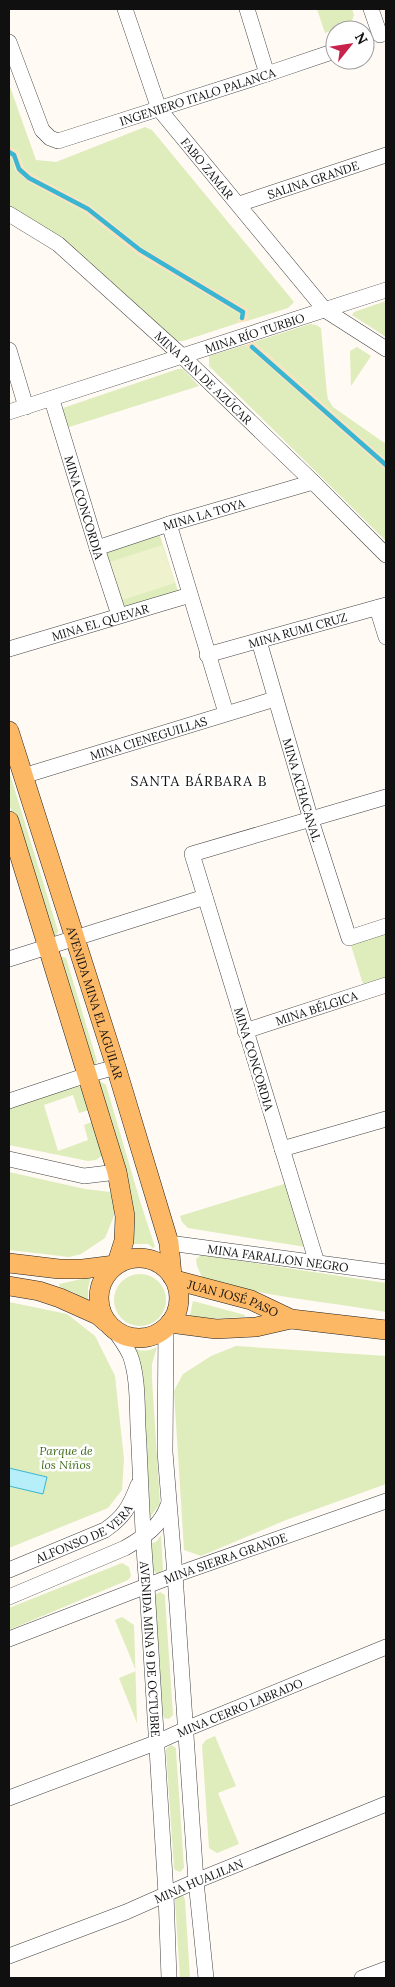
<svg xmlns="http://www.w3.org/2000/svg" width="395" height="1987" viewBox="0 0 395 1987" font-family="Lora,serif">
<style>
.green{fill:#dfecbb}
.sand{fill:#fde2be}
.pitch{fill:#eef3cd}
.water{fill:#b6eef9;stroke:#3ab6d3}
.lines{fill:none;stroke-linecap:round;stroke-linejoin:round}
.stream{stroke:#3ab6d3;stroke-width:4.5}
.minor-casing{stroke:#434343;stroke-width:16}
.major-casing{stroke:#212121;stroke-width:20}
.minor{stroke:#fff;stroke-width:15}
.major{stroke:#fdb865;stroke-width:19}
.labels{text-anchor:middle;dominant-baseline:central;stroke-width:5;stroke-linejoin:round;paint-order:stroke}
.street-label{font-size:12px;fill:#101010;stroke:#fff}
.park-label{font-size:12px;font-style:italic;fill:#3e6c1c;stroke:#fff}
.neighbourhood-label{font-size:14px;letter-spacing:1px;fill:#101010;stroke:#fff}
</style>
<rect width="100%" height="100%" fill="#fffaf4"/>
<path class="green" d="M317 9H352L354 15 350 25 325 33Z
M9 84 36 160 56 162 145 127 152 130 294 302 288 308 247 321 248 312 141 247 89 205 34 176 23 167 18 152 9 146Z
M9 156 12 158 16 171 29 182 85 212 136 253 240 314 238 323 183 341H173L9 207Z
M386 301V337L352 315 354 312Z
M310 324 316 325 321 328 327 394 328 399 333 407 386 444V460L254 342Z
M245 345 386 470V541L209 366V356Z
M357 347 371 356 351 386 350 351Z
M178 369H183L199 386 66 428 60 409Z
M159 533 178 591 120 608 101 549Z
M9 771 58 931 56 936 49 934 9 803Z
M386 931V977L363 984 350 942Z
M61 956 66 958 97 1061 95 1066H92L58 957Z
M100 1081 106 1085 140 1201 155 1247 153 1248 148 1244H131L135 1220 96 1085Z
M78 1086 83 1089 89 1110 79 1113 73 1095 44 1105 58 1151 88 1140 84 1125 92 1122 103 1155 96 1160 88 1161 9 1145V1107Z
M9 1172 85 1189 110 1192 114 1205V1216L105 1238 81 1254 69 1257 9 1250Z
M287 1183 306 1247 188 1228 182 1222 180 1216Z
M201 1255 386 1283V1312C325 1301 260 1297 202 1277L197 1266 196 1259Z
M114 1300a26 26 0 1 1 52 0a26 26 0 1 1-52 0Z
M91 1277 88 1288V1301L73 1292 60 1287 59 1284Z
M193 1301 245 1315 244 1317 189 1320Z
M9 1302 67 1314 95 1336 115 1376 124 1459 122 1490 108 1508 9 1548Z
M236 1346 386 1356V1484L286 1520 201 1556 184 1550 174 1391 183 1374 211 1356Z
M134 1347C141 1353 149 1351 157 1347L152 1364V1379L160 1504 150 1517 142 1379Z
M161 1535 163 1570 159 1574H157L153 1570 151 1544 157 1541Z
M122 1563 129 1567 131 1576 128 1580 9 1630V1608Z
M160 1592 165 1595V1598L173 1715 169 1719 164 1718 163 1715 155 1598V1595Z
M122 1617 134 1625 137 1723 119 1678 136 1671 115 1620Z
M215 1736 236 1786 218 1793 239 1844 217 1853 209 1848 202 1745 206 1740Z
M171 1745 176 1748V1750L184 1868 180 1872 175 1870 174 1868 166 1750 167 1748Z
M183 1895 185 1900 190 1978H180L175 1900 176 1897Z"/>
<path class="sand" d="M9 146 18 152 23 167 34 176 89 205 141 247 247 309 249 312 247 321 238 323 240 314 136 253 85 212 29 182 17 172 12 158 9 156Z
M254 342 386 460V470L245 345Z"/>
<path class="pitch" d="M162 545 175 583 119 601 107 563Z"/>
<path class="water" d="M9 1468 47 1477 43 1494 9 1486Z"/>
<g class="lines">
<path class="stream" d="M9 152 14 155 19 169 29 178 88 209 140 250 243 312 242 318
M252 347 386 465"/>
<g class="minor-casing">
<g id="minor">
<path id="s1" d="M125 9 159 109 325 310 386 349"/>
<path d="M247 9 267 74"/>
<path d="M371 9 380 35"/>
<path id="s2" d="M9 42 42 130 50 138 58 141 267 74 335 51"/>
<path id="s3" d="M239 204 386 155"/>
<path id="s4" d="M9 214 58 244 181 355 313 482 386 555"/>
<path d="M9 350 26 407"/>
<path id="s5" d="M52 400 97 548 119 615"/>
<path id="s6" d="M9 412 386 290"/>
<path d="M169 524 226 713"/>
<path id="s7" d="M97 548 169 524 313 482"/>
<path d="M377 608 386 637"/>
<path id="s8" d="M259 641 311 820 349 938 386 926"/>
<path id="s9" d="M9 649 190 595"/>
<path id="s10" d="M207 655 386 605"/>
<path id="s11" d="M23 776 275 699"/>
<path d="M9 959 205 897"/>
<path id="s12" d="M245 1031 386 985"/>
<path d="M9 1101 87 1075 116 1067"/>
<path d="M282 1149 386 1119"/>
<path d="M9 1159 84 1176 117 1172"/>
<path id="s13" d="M169 1243 386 1272"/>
<path d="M317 1263 192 854 386 797"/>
<path id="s14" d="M111 1326C118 1335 125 1344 130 1355 138 1376 137 1404 138 1427 141 1480 142 1534 147 1587L166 1894 169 1978"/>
<path d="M166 1327 165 1452 175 1575 196 1881 206 1978"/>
<path id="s15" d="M9 1570 105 1530C124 1517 130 1506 138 1485"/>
<path d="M9 1597 125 1548C144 1537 161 1526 168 1505"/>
<path id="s16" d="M9 1639 175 1575 386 1501"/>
<path id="s17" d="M9 1798 155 1743 186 1729 386 1647"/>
<path id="s18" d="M9 1956 126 1912 196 1881 386 1804"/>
<path d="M362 1978 386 1969"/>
</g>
</g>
<g class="major-casing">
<g id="major">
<path id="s19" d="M9 731 116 1067 169 1243 172 1276"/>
<path d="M9 821 117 1172 125 1216 124 1241 117 1263"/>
<circle cx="139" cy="1298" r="40"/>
<path d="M9 1263 59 1269H83L115 1265"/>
<path id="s20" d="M175 1280 251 1300 291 1319 386 1330"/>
<path d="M9 1286 39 1291 60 1298 98 1315 106 1322"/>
<path d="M170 1323 216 1329 256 1327 291 1319"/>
</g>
</g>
<use href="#minor" class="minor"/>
<use href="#major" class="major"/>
</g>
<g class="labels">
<g class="street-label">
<text stroke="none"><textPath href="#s2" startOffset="260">INGENIERO ITALO PALANCA</textPath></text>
<text stroke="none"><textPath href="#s1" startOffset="182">FABO ZAMAR</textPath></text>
<text stroke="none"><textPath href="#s3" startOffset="78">SALINA GRANDE</textPath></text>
<text stroke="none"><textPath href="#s6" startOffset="258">MINA RÍO TURBIO</textPath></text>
<text stroke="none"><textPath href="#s4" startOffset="255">MINA PAN DE AZÚCAR</textPath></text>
<text stroke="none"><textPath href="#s5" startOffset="112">MINA CONCORDIA</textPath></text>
<text stroke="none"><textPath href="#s7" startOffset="112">MINA LA TOYA</textPath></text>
<text stroke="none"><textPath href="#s9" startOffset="95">MINA EL QUEVAR</textPath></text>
<text stroke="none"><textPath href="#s10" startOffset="94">MINA RUMI CRUZ</textPath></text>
<text stroke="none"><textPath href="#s11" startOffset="131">MINA CIENEGUILLAS</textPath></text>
<text stroke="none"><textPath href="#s8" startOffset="155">MINA ACHACANAL</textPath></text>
<text stroke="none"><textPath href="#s19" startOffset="285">AVENIDA MINA EL AGUILAR</textPath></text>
<text stroke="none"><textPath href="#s12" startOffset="75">MINA BÉLGICA</textPath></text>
<text transform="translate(254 1059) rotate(73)">MINA CONCORDIA</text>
<text stroke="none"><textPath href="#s13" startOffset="110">MINA FARALLON NEGRO</textPath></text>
<text stroke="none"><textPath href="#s20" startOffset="61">JUAN JOSÉ PASO</textPath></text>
<text stroke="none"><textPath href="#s15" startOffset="84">ALFONSO DE VERA</textPath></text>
<text stroke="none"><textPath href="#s16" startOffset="231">MINA SIERRA GRANDE</textPath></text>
<text stroke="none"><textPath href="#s14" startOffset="330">AVENIDA MINA 9 DE OCTUBRE</textPath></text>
<text stroke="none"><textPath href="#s17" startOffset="248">MINA CERRO LABRADO</textPath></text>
<text stroke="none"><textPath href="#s18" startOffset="204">MINA HUALILAN</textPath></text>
</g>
<g class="park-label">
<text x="66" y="1450">Parque de<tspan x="66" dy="14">los Niños</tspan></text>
</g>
<g class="neighbourhood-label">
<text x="199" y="781">SANTA BÁRBARA B</text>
</g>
</g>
<rect width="395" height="1987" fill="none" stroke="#101010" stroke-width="20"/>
<g transform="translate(350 45) rotate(60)"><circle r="24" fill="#ffffff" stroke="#9f9f9f"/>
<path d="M0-4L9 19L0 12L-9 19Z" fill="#c8214c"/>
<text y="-8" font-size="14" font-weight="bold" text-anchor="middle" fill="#101010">N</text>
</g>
</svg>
